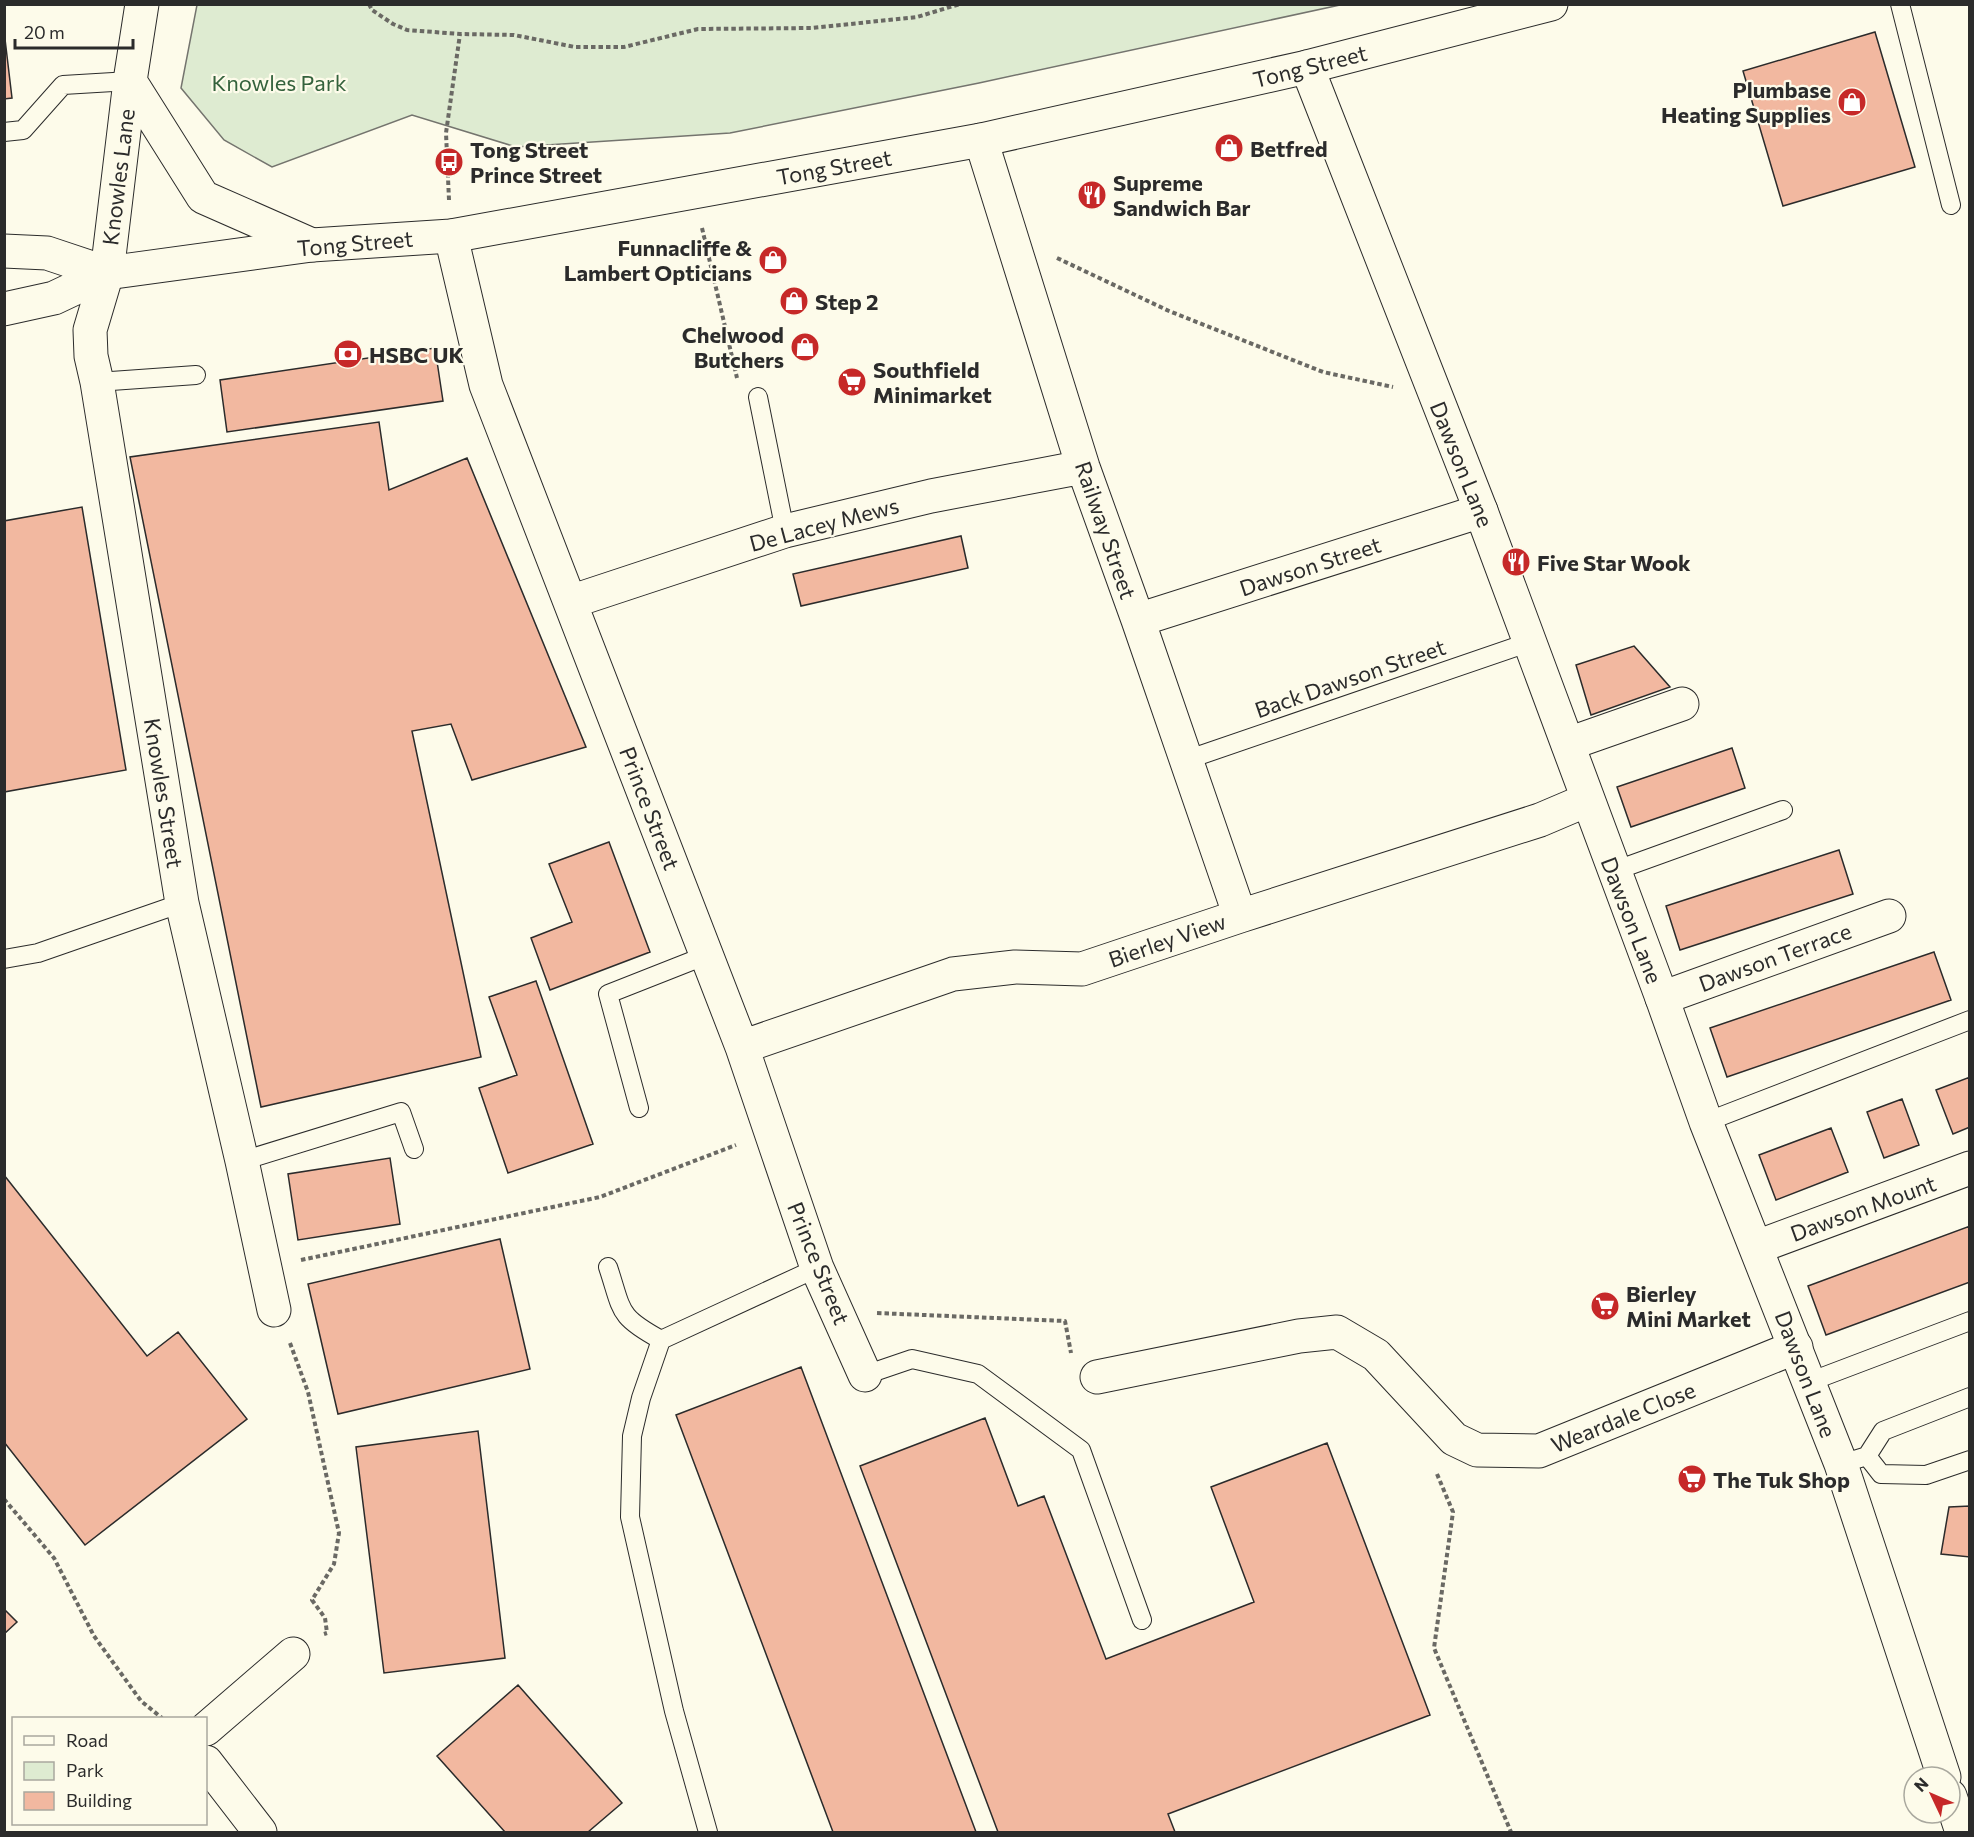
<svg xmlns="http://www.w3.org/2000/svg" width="1974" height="1837" viewBox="0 0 1974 1837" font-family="Commissioner,sans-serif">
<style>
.green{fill:#deebd1;stroke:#74746e;stroke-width:1.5}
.building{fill:#f2b8a0;stroke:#2b2b2b;stroke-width:1.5}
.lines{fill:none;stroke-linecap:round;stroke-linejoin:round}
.lane-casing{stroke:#2b2b2b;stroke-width:20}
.street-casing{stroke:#2b2b2b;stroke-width:35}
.secondary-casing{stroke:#2b2b2b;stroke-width:35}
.highway-casing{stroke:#2b2b2b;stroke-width:35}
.path{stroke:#6a6964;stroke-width:4;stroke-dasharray:4.5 3;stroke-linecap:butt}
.lane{stroke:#fdfbea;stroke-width:18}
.street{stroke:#fdfbea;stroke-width:33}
.secondary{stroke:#fdfbea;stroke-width:33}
.highway{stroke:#fdfbea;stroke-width:33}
.labels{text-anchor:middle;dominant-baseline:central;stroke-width:4.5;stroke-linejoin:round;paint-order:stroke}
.street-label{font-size:22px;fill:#2b2b2b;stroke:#fdfbea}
.park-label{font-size:22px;fill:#34623c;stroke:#fdfbea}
.poi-label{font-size:22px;font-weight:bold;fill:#2b2b2b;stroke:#fdfbea;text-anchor:start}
</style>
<rect width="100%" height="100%" fill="#fdfbea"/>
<path class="green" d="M197 5V4L1340 5 979 83 730 133 516 147 412 115 272 167 224 140 181 88Z"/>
<path class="building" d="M1875 32 1915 167 1783 206 1743 71Z
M5 39 12 98 4 99V39Z
M435 348 443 401 227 432 220 380Z
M379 422 389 490 467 458 586 747 472 780 451 724 412 731 481 1057 261 1107 130 457Z
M82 507 126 770 4 792V521Z
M961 536 968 568 801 606 793 574Z
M1634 646 1670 687 1591 715 1576 665Z
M1732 748 1745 788 1631 827 1617 787Z
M609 842 650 952 550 990 531 938 572 922 549 864Z
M1839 850 1853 894 1680 950 1666 906Z
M1934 952 1951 1000 1727 1077 1710 1028Z
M536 981 593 1144 508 1173 479 1088 517 1075 489 997Z
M1970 1077V1127L1953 1134 1936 1090Z
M1902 1099 1919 1145 1884 1158 1867 1112Z
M1831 1128 1848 1172 1776 1200 1759 1155Z
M390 1158 400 1224 298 1240 288 1174Z
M4 1175 147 1356 178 1332 247 1419 85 1545 4 1442Z
M1970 1226V1282L1826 1335 1808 1286Z
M500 1239 530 1369 338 1414 308 1284Z
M801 1367 976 1832H833L676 1415Z
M985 1418 1018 1506 1044 1496 1106 1659 1254 1602 1211 1487 1327 1443 1430 1715 1168 1814 1175 1832H998L860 1466Z
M478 1431 505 1658 384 1673 356 1447Z
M1970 1506V1557L1941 1554 1949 1507Z
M4 1609 17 1622 4 1634Z
M518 1685 622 1803 588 1832H505L437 1756Z"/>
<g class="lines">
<g class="lane-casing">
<path id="lane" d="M1900 4 1951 205
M4 132 23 130 63 85 130 81
M97 382 196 375
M758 397 785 531
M1186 760 1530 642
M1614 871 1783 810
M4 959 38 953 182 903
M639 1108 608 994 707 955
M1706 1122 1970 1020
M242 1161 401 1112 414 1149
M608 1267C623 1312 617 1316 661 1340
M865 1375 912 1359 978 1374 1081 1450 1142 1620
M1809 1382 1970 1321
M1867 1456 1881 1474 1926 1475 1970 1460
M1841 1464 1867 1456 1883 1431 1970 1397
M708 1832 674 1711 630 1517 632 1436 641 1398 661 1340 817 1268"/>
</g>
<g class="street-casing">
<path id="street" d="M981 140 1083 467 1138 620 1240 916
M451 236 486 385 742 1047 817 1268 865 1375
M107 273 90 330 91 356 97 382 182 903 242 1161 274 1310
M570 602 785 531 931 496 1083 467
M1138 620 1481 511
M1568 744 1682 704
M1662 998 1889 916
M742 1047 953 974 1015 967 1082 969 1240 916 1540 820 1587 800
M1757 1247 1970 1168
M1097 1377 1299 1336 1337 1332 1376 1355 1454 1439 1477 1450 1539 1451 1796 1347
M206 1729 293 1654
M206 1762 260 1832"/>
</g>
<g class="secondary-casing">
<path id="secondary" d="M1307 67 1481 511 1662 998 1706 1122 1841 1464 1944 1777
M130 81 203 197 312 245
M107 273 130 81 142 4
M1950 1796 1962 1832"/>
</g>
<g class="highway-casing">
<path id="highway" d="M4 251 47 253 107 273
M4 309 54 298 107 273 312 245 451 236 981 140 1307 67 1551 4"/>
</g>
<path class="path" d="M369 4 372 10 393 24 407 30 460 34 514 35 575 47H624L698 29 812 28 917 17 960 4
M449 200 446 133 460 34
M702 228 737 378
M1057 258 1169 311 1323 372 1393 387
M301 1260 600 1197 736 1145
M877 1313 1065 1321 1071 1353
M290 1343 308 1392 339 1533 334 1564 312 1600 325 1618 327 1633 324 1634
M1437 1474 1453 1512 1434 1648 1511 1832
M4 1499 54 1558 94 1636 141 1701 162 1718"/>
<use href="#lane" class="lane"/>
<use href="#street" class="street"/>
<use href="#secondary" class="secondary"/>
<use href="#highway" class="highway"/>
</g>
<defs>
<g id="shop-disc" transform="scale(1.5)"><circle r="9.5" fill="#c62828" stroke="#fdfbea"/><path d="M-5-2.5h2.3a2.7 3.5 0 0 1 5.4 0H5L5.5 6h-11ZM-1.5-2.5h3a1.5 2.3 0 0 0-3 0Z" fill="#fff"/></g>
<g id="bus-disc" transform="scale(1.5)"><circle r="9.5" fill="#c62828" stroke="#fdfbea"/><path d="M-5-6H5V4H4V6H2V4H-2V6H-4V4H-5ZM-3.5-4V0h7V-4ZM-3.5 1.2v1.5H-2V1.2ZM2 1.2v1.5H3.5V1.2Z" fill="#fff"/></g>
<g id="restaurant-disc" transform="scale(1.5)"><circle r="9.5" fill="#c62828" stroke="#fdfbea"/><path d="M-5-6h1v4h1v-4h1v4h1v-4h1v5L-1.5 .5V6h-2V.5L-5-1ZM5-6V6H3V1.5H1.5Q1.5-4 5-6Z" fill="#fff"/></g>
<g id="bank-disc" transform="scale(1.5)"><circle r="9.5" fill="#c62828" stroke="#fdfbea"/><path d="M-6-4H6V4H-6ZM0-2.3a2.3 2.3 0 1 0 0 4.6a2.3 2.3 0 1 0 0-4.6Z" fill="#fff"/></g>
<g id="supermarket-disc" transform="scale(1.5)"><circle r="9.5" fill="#c62828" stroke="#fdfbea"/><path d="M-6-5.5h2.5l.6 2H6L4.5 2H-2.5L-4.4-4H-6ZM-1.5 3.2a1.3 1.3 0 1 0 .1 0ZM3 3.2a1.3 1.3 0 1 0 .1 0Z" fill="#fff"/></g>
</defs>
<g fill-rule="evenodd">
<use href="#shop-disc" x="1852" y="102"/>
<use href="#shop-disc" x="1229" y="148"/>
<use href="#bus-disc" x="449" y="162"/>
<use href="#restaurant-disc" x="1092" y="195"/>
<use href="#shop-disc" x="773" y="260"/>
<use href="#shop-disc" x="794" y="301"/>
<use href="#shop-disc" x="805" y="347"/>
<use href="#bank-disc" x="348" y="354"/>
<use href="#supermarket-disc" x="852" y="382"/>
<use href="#restaurant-disc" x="1516" y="562"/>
<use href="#supermarket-disc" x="1605" y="1306"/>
<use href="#supermarket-disc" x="1692" y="1479"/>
</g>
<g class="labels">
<g class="street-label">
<text transform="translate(1310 66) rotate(-14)">Tong Street</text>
<text transform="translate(834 167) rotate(-10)">Tong Street</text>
<text transform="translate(118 177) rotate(-83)">Knowles Lane</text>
<text transform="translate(355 243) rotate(-5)">Tong Street</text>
<text transform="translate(1462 464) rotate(68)">Dawson Lane</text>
<text transform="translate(824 524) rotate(-15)">De Lacey Mews</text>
<text transform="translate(1106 530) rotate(71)">Railway Street</text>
<text transform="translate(1310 566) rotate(-18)">Dawson Street</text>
<text transform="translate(1350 678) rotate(-19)">Back Dawson Street</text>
<text transform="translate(164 793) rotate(81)">Knowles Street</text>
<text transform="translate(650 808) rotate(69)">Prince Street</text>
<text transform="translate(1632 920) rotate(69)">Dawson Lane</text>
<text transform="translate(1167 940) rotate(-19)">Bierley View</text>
<text transform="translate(1775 957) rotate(-20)">Dawson Terrace</text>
<text transform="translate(1863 1208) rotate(-20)">Dawson Mount</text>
<text transform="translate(819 1263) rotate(68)">Prince Street</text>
<text transform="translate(1806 1374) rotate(69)">Dawson Lane</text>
<text transform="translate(1623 1417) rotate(-22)">Weardale Close</text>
</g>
<g class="park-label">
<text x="279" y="82">Knowles Park</text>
</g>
<g class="poi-label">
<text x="1831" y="89" text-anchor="end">Plumbase<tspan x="1831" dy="25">Heating Supplies</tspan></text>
<text x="1250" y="148">Betfred</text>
<text x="470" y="149">Tong Street<tspan x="470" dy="25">Prince Street</tspan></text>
<text x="1113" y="182">Supreme<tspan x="1113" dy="25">Sandwich Bar</tspan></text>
<text x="752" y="247" text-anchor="end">Funnacliffe &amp;<tspan x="752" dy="25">Lambert Opticians</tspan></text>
<text x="815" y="301">Step 2</text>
<text x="784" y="334" text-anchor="end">Chelwood<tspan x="784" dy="25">Butchers</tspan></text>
<text x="369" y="354">HSBC UK</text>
<text x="873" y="369">Southfield<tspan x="873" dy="25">Minimarket</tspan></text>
<text x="1537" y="562">Five Star Wook</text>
<text x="1626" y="1293">Bierley<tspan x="1626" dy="25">Mini Market</tspan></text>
<text x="1713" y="1479">The Tuk Shop</text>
</g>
</g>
<rect width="1974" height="1837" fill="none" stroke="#2b2b2b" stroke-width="12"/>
<rect x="12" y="1717" width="195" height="108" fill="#fdfbea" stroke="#a9a89e" stroke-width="1.5"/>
<rect x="24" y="1736" width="30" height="9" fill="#fdfbea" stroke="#a9a89e" stroke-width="1.5"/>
<text x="66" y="1747" font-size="18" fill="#2b2b2b">Road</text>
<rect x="24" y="1762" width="30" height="18" fill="#deebd1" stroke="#a9a89e" stroke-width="1.5"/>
<text x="66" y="1777" font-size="18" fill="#2b2b2b">Park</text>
<rect x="24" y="1792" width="30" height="18" fill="#f2b8a0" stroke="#a9a89e" stroke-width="1.5"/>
<text x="66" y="1807" font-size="18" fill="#2b2b2b">Building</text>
<g transform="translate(1932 1795) rotate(314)"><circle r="28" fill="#fdfbea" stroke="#a9a89e" stroke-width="1.5"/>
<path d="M0-4.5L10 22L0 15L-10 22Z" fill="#c62828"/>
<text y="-9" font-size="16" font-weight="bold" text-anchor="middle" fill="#2b2b2b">N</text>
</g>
<path d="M15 39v9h118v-9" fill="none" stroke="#2b2b2b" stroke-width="3"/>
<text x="24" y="39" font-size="18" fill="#2b2b2b" stroke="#fdfbea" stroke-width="4.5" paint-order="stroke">20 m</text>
</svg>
